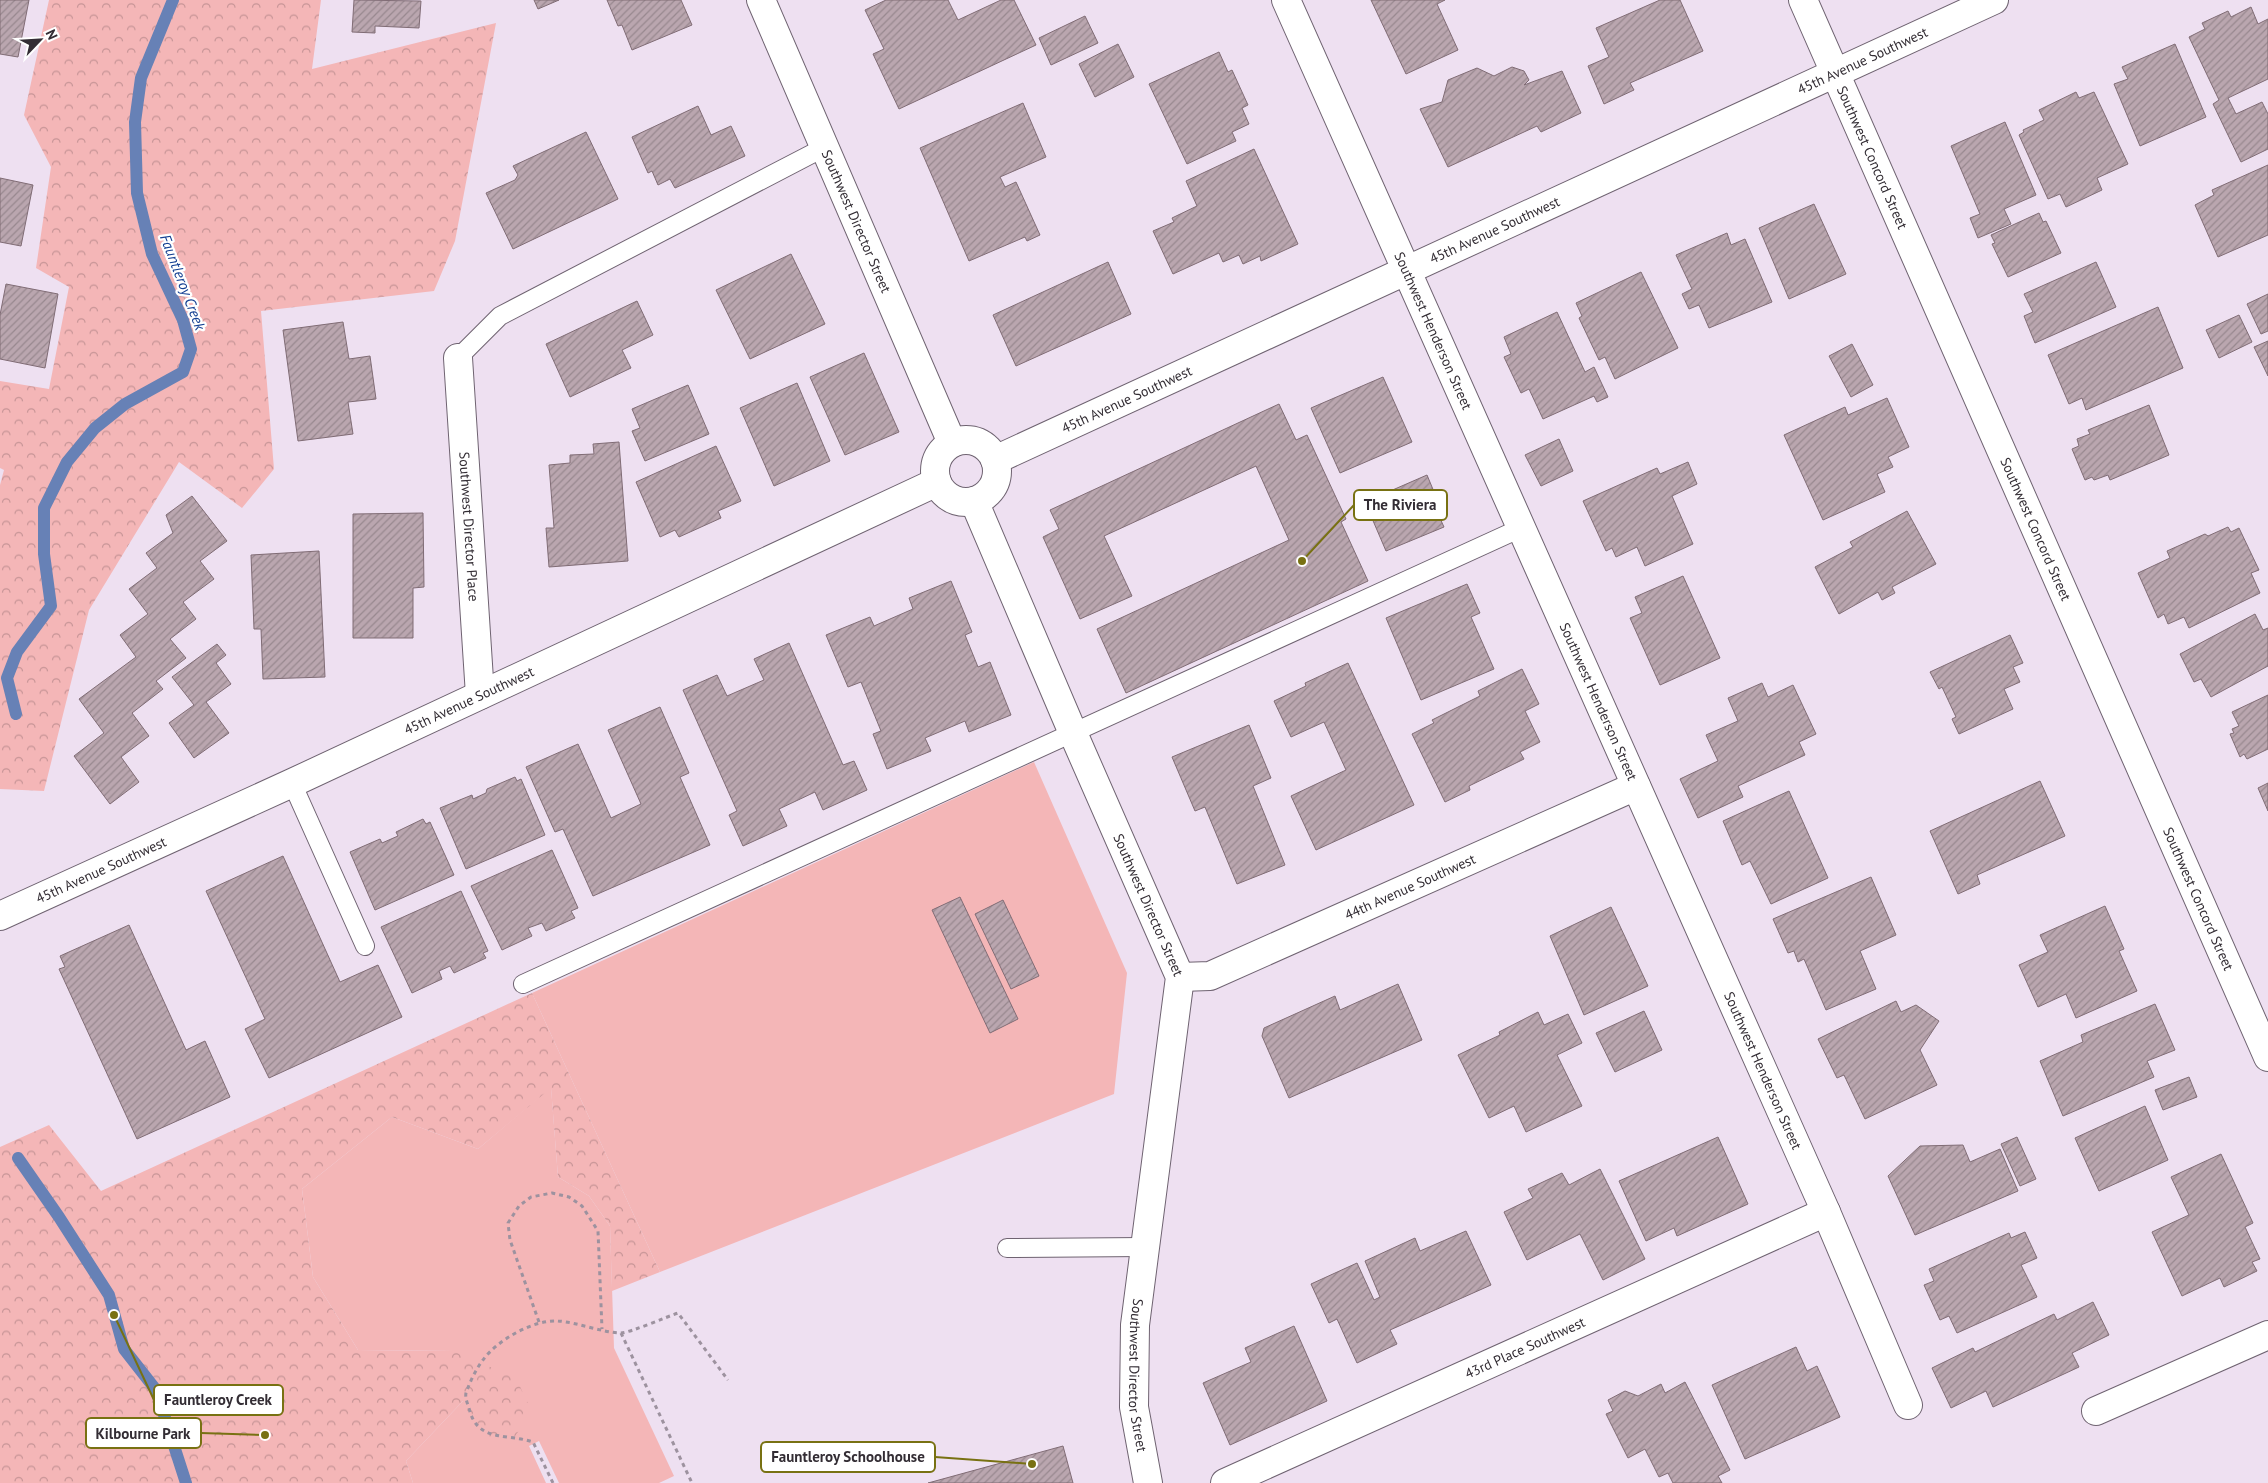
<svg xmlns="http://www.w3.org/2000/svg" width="2268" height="1483" viewBox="0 0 2268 1483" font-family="'PT Sans',sans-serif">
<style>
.green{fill:#f4b6b7}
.forest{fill:url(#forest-crowns)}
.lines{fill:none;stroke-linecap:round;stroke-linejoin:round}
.stream{stroke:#6781b6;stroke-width:12}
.building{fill:url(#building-hatch);stroke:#806c75}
.lane-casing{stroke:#6f6371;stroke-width:20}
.street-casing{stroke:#6f6371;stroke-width:30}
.path{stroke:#9d929f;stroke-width:3;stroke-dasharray:4 4;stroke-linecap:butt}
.lane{stroke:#fff;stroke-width:18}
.street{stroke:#fff;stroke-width:28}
.labels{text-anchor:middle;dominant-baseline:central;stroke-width:4.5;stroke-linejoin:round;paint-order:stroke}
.street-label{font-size:14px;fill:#332d34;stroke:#fff}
.water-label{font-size:15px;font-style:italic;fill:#164193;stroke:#fff}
.leader{fill:none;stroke:#787112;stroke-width:2}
.callout-dot{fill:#787112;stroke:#fff;stroke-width:2}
.callout{fill:#fff;stroke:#787112;stroke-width:2}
.callout-label{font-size:15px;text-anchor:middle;font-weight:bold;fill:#332d34}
</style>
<defs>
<pattern id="forest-crowns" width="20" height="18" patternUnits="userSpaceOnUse" patternTransform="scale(1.25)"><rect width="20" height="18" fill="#f4b6b7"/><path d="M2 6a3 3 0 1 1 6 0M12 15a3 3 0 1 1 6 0" fill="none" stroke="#c69496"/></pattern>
<pattern id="building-hatch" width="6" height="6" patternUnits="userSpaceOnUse" patternTransform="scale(1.25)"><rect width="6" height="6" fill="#baa6af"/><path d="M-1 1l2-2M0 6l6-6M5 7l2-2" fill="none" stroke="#98888f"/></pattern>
</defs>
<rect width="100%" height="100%" fill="#eee0f1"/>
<path class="green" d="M1034 762 1127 973 1114 1094 660 1272 532 993Z
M551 1087 558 1177 589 1196 610 1226 614 1348 674 1476 659 1483H559L539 1441 529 1446 546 1483H413L406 1461 463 1401 453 1351 358 1350 313 1277 302 1189 392 1117 478 1149Z"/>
<path class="forest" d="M49 0H321L312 69 496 23 455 241 434 291 261 311 274 469 242 508 179 462 89 610 44 791 0 789V485L4 470 0 468V381L49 389 69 287 36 268 51 167 24 115Z
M532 993 660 1272 612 1291 610 1226 589 1196 558 1177 551 1088 478 1149 392 1117 302 1189 313 1277 358 1350 453 1351 516 1378 532 1412 513 1439 479 1436 463 1401 406 1461 413 1483H0V1147L49 1125 101 1191Z"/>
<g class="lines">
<path class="stream" d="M16 714 7 678 17 652 51 606 44 554V508L67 462 95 428 125 404 183 372 191 349 183 320 152 254 137 193 135 122 141 78 173 0
M18 1158 59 1217 109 1295 124 1349 156 1390 186 1483"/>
</g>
<path class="building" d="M0 0H29L18 57 0 54Z
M354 0 421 1 419 28 375 26V33L352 32Z
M534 0H559L538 9Z
M607 0H681L692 25 632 50 622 25 618 26Z
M886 0H948L958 20 1001 0H1014L1036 45 899 109 873 54 884 49 865 10Z
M1371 0H1445L1437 4 1458 50 1406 74Z
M1660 0H1680L1703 51 1630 83 1634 90 1604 104 1588 66 1609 57 1596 28Z
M2251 7 2258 24 2268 19V79L2228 98 2236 114 2262 102 2268 114V149L2241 162 2213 104 2219 100 2189 37 2205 29 2202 23 2228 11 2231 17Z
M1085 16 1098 43 1051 65 1039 38Z
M1118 44 1134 77 1095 97 1079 64Z
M2175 44 2206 117 2140 146 2114 84 2128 79 2122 67Z
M1219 52 1228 72 1232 70 1248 105 1242 108 1249 124 1232 132 1236 141 1187 164 1149 84Z
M1512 67 1524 71 1529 80 1524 85 1562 71 1581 113 1541 132 1537 126 1448 167 1420 109 1442 102 1448 80 1477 68 1494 76Z
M2076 92 2079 98 2094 92 2128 164 2097 178 2102 190 2066 207 2060 194 2048 199 2019 135 2024 132 2023 130 2044 120 2039 110Z
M1023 103 1046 157 1000 177 1005 187 1016 182 1040 235 1027 241 1025 237 969 261 920 148Z
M698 106 711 135 731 126 745 156 675 188 670 179 658 185 652 171 648 173 632 137Z
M2005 122 2036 195 2004 209 2011 224 1978 238 1970 218 1980 214 1951 146Z
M586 132 618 199 513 249 486 193 515 180 518 175 513 166Z
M1254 149 1298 244 1261 261 1260 256 1243 264 1239 255 1223 262 1219 253 1173 274 1153 231 1174 222 1172 218 1197 206 1186 181Z
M2268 165V235L2218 257 2195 205 2214 195 2212 190Z
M0 178 33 185 21 246 0 242Z
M1814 204 1846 274 1789 299 1759 228Z
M2039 213 2043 222 2046 221 2061 253 2008 277 1992 244 1995 243 1991 235Z
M1727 233 1731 245 1745 239 1772 302 1709 328 1699 305 1689 309 1682 294 1692 289 1676 255Z
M791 254 825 324 750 359 716 290Z
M1108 262 1131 314 1016 366 993 315Z
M2096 262 2116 307 2035 343 2024 316 2033 312 2024 294Z
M1641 272 1678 348 1615 379 1605 357 1599 360 1579 318 1582 316 1576 303Z
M6 284 58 294 45 368 0 359V315Z
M2268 294V331L2261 334 2247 304Z
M637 301 653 335 622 350 631 368 570 397 546 344Z
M2158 307 2183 368 2086 410 2082 398 2069 404 2048 355Z
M1557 312 1585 372 1594 367 1608 397 1597 402 1594 396 1543 419 1529 389 1521 393 1504 357 1511 354 1504 337Z
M2239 315 2252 342 2219 358 2206 330Z
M343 322 349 359 370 356 376 399 348 402 353 434 298 441 283 330Z
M2268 341V376L2254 347Z
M1852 344 1873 385 1851 397 1829 356Z
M864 353 899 432 845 455 810 377Z
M1383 377 1412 442 1340 473 1311 408Z
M797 383 830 461 774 486 740 408Z
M688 385 709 434 645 461 632 431 640 428 632 409Z
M1887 398 1909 447 1888 457 1893 467 1877 474 1885 492 1823 520 1784 435 1845 407 1848 415Z
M1279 404 1296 440 1307 435 1346 519 1341 522 1368 581 1126 693 1097 629 1289 540 1256 466 1104 536 1132 596 1080 619 1043 537 1059 529 1050 510Z
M2149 405 2169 455 2110 480 2108 475 2094 480 2092 477 2085 480 2072 449 2079 446 2077 439 2090 434 2088 430Z
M1559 439 1573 471 1541 486 1525 455Z
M619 442 628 561 549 567 546 528H554L549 465 570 463V455L594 454 593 444Z
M716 446 741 501 718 511 721 518 679 537 675 530 660 537 636 482Z
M1688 462 1697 484 1672 496 1693 544 1645 566 1637 547 1616 557 1612 548 1606 551 1583 501 1657 468 1660 474Z
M1427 475 1442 511 1438 514 1444 527 1386 551 1365 502Z
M192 496 227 541 200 561 214 579 183 602 196 619 170 639 186 658 156 681 163 689 132 713 149 736 121 757 139 782 110 804 74 756 104 733 79 699 136 657 120 635 148 614 129 589 157 568 146 553 173 533 166 515Z
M1907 511 1936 564 1892 587 1895 593 1882 600 1878 592 1839 614 1815 567 1853 547 1850 542Z
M423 513 424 587 413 588V638H353V514Z
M2228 527 2231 532 2239 528 2259 570 2251 573 2260 593 2189 628 2184 617 2168 624 2164 614 2158 618 2138 573 2170 558 2167 551 2205 534 2208 536Z
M319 551 325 677 263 679 261 629H254L251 555Z
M1683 576 1720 658 1660 685 1630 618 1642 613 1635 597Z
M951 581 972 632 965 635 978 667 990 662 1011 715 969 732 965 721 925 738 931 751 887 769 873 734 881 731 861 682 848 687 826 635 870 617 874 626 913 609 909 598Z
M1467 584 1480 613 1471 617 1494 669 1421 700 1386 618Z
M2255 614 2263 630 2268 628V666L2211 697 2201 679 2194 682 2180 654Z
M2010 635 2023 663 2013 667 2020 682 2004 689 2013 709 1959 734 1952 719 1956 717 1942 687 1939 689 1930 672Z
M789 643 843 765 854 761 867 790 823 810 815 792 779 809 787 826 743 846 729 815 737 811 683 690 717 675 727 696 764 680 754 659Z
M217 644 226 655 216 663 231 684 206 702 229 733 194 758 169 723 194 705 172 677Z
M1348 663 1414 805 1316 850 1291 796 1346 770 1324 722 1291 737 1274 701 1306 686 1305 683Z
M1522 669 1539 704 1525 711 1540 742 1520 752 1524 759 1469 786 1470 790 1445 802 1412 734 1434 723 1432 720 1480 696 1478 691Z
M1762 683 1768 697 1793 685 1816 734 1799 742 1805 755 1738 786 1743 797 1698 818 1680 779 1718 761 1706 735 1738 721 1728 698Z
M2268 695V749L2247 759 2244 754 2240 757 2230 734 2234 733 2232 729 2239 726 2232 712Z
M660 707 689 773 680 777 710 845 593 896 563 829 555 832 526 767 578 744 611 818 641 804 608 730Z
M1249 725 1271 778 1253 786 1285 865 1237 884 1205 807 1195 811 1172 757Z
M515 777 517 781 521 779 545 835 466 869 440 808 472 795 473 799 486 793 487 789Z
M2040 781 2065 836 1977 875 1980 884 1958 894 1930 831Z
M2268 783V811L2258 788Z
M1789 791 1828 878 1771 904 1750 861 1742 865 1723 821Z
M423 819 426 824 430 822 454 875 375 910 350 852 380 839 382 843 398 836 396 832Z
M552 850 578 908 571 911 575 918 546 931 542 923 528 928 532 936 502 950 471 886Z
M283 856 340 982 378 965 402 1017 269 1078 245 1029 265 1019 206 891Z
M1871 877 1896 935 1860 951 1876 989 1826 1010 1804 959 1798 962 1794 951 1788 953 1773 919Z
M461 891 488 951 483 953 486 958 454 973 450 966 439 971 442 979 412 993 381 927Z
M960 897 1018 1019 990 1033 932 910Z
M1003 900 1039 976 1011 989 975 914Z
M2105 906 2124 949 2119 951 2137 991 2076 1018 2066 994 2038 1007 2019 965 2048 952 2040 935Z
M1611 907 1648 986 1584 1015 1550 936Z
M129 925 186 1050 205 1041 230 1097 137 1139 59 969 65 967 60 956Z
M1398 984 1422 1040 1289 1098 1262 1036 1264 1028 1335 996 1340 1010Z
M1896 1001 1901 1012 1916 1005 1939 1021 1920 1050 1937 1085 1865 1119 1844 1075 1837 1078 1818 1039Z
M2155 1004 2175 1050 2147 1061 2154 1077 2063 1116 2040 1061 2083 1042 2081 1035Z
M1644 1011 1662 1050 1615 1072 1596 1033Z
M1538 1012 1544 1025 1568 1014 1582 1043 1557 1055 1582 1106 1526 1132 1514 1106 1489 1118 1458 1055 1500 1035 1499 1032Z
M2189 1077 2197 1097 2163 1110 2155 1090Z
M2145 1106 2168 1160 2099 1191 2075 1138Z
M1718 1137 1748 1204 1677 1236 1674 1228 1646 1241 1619 1181Z
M2017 1137 2036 1179 2020 1186 2001 1144Z
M1963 1145 1970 1162 2000 1149 2018 1191 1915 1235 1888 1176 1920 1146Z
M2221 1154 2253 1223 2245 1227 2260 1259 2252 1262 2257 1271 2224 1287 2220 1278 2182 1296 2152 1232 2189 1215 2171 1177Z
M1600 1169 1645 1259 1603 1280 1580 1234 1527 1260 1504 1212 1533 1198 1528 1189 1562 1173 1569 1185Z
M1466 1231 1491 1285 1390 1330 1397 1344 1357 1363 1337 1319 1329 1323 1311 1284 1357 1263 1374 1300 1380 1297 1365 1261 1415 1238 1420 1251Z
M2025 1232 2037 1258 2021 1265 2037 1297 1957 1333 1949 1316 1940 1320 1924 1285 1934 1281 1929 1269 2009 1233 2011 1238Z
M2093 1302 2109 1335 2072 1353 2079 1367 1993 1407 1986 1391 1951 1408 1932 1368 1973 1348 1975 1352 2054 1314 2057 1320Z
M1294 1326 1327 1401 1230 1445 1203 1383 1251 1362 1245 1348Z
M1796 1347 1807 1371 1817 1366 1840 1417 1745 1459 1712 1385Z
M1685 1382 1730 1470 1718 1476 1722 1483H1673L1668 1473 1659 1477 1645 1449 1628 1458 1606 1414 1613 1411 1608 1400 1625 1391 1638 1396 1661 1384 1665 1393Z
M1063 1446 1073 1483H928Z"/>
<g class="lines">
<g class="lane-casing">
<path id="lane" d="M458 358 500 316 825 147
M292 783 365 946
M523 984 1521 528
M1007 1248 1144 1247"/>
</g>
<g class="street-casing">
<g id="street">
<path id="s1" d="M761 0 952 443"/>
<path id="s2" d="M1286 0 1826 1212 1908 1405"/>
<path id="s3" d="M1803 0 2268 1057"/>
<path id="s4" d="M458 358 480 695"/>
<circle cx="966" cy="471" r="31"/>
<path id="s5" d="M995 460 1994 0"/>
<path id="s6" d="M974 501 1073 733 1180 977 1135 1325 1134 1407 1148 1483"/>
<path id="s7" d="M0 916 292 783 937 482"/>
<path id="s8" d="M1180 977 1210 976 1636 786"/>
<path d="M2096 1411 2268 1335"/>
<path id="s9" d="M1225 1483 1826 1212"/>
</g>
</g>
<path class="path" d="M539 1322 510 1240 508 1223 519 1206 531 1197 552 1193 569 1197 582 1206 598 1231 602 1329
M621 1333 692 1483
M553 1483 533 1442C507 1433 477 1443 469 1408 467 1402 464 1396 467 1390 471 1380 476 1369 483 1360 496 1341 534 1319 558 1321 576 1322 604 1333 621 1333 632 1332 666 1317 678 1313L728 1380"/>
<use href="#lane" class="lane"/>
<use href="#street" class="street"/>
</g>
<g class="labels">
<g class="street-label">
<text stroke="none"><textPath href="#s5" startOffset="955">45th Avenue Southwest</textPath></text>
<text stroke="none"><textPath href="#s3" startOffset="172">Southwest Concord Street</textPath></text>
<text stroke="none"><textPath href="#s1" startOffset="241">Southwest Director Street</textPath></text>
<text stroke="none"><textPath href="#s5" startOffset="550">45th Avenue Southwest</textPath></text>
<text stroke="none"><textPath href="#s2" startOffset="362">Southwest Henderson Street</textPath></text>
<text stroke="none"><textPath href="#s5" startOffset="145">45th Avenue Southwest</textPath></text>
<text stroke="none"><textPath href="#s4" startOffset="169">Southwest Director Place</textPath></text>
<text stroke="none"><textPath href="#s3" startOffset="578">Southwest Concord Street</textPath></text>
<text stroke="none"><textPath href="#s7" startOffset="516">45th Avenue Southwest</textPath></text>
<text stroke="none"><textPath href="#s2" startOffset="768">Southwest Henderson Street</textPath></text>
<text stroke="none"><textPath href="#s7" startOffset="111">45th Avenue Southwest</textPath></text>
<text stroke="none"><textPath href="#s8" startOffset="249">44th Avenue Southwest</textPath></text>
<text stroke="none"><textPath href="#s3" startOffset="982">Southwest Concord Street</textPath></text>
<text stroke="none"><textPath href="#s6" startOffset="440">Southwest Director Street</textPath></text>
<text stroke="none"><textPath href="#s2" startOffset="1172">Southwest Henderson Street</textPath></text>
<text stroke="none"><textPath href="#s9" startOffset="329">43rd Place Southwest</textPath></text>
<text stroke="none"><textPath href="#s6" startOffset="920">Southwest Director Street</textPath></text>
</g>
<g class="water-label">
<text transform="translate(183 282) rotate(69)">Fauntleroy Creek</text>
</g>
</g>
<path class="leader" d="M1302 561L1354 505M114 1315L154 1400M265 1435L201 1433M1032 1464L935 1457"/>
<g class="callout-dot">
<circle cx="1302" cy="561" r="5"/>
<circle cx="114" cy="1315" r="5"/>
<circle cx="265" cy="1435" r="5"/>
<circle cx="1032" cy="1464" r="5"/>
</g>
<g class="callout">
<rect x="1354" y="490" width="93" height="30" rx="5"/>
<rect x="154" y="1385" width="129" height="30" rx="5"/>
<rect x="86" y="1418" width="115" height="30" rx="5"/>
<rect x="761" y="1442" width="174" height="30" rx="5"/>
</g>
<g class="callout-label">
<text x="1400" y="510">The Riviera</text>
<text x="218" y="1405">Fauntleroy Creek</text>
<text x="143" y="1439">Kilbourne Park</text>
<text x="848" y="1462">Fauntleroy Schoolhouse</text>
</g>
<g transform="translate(40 40) rotate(65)" stroke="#ffffff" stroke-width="4" paint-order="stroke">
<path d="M0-4L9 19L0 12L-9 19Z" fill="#332d34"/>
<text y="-8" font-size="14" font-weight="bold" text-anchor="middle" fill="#332d34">N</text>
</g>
</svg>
